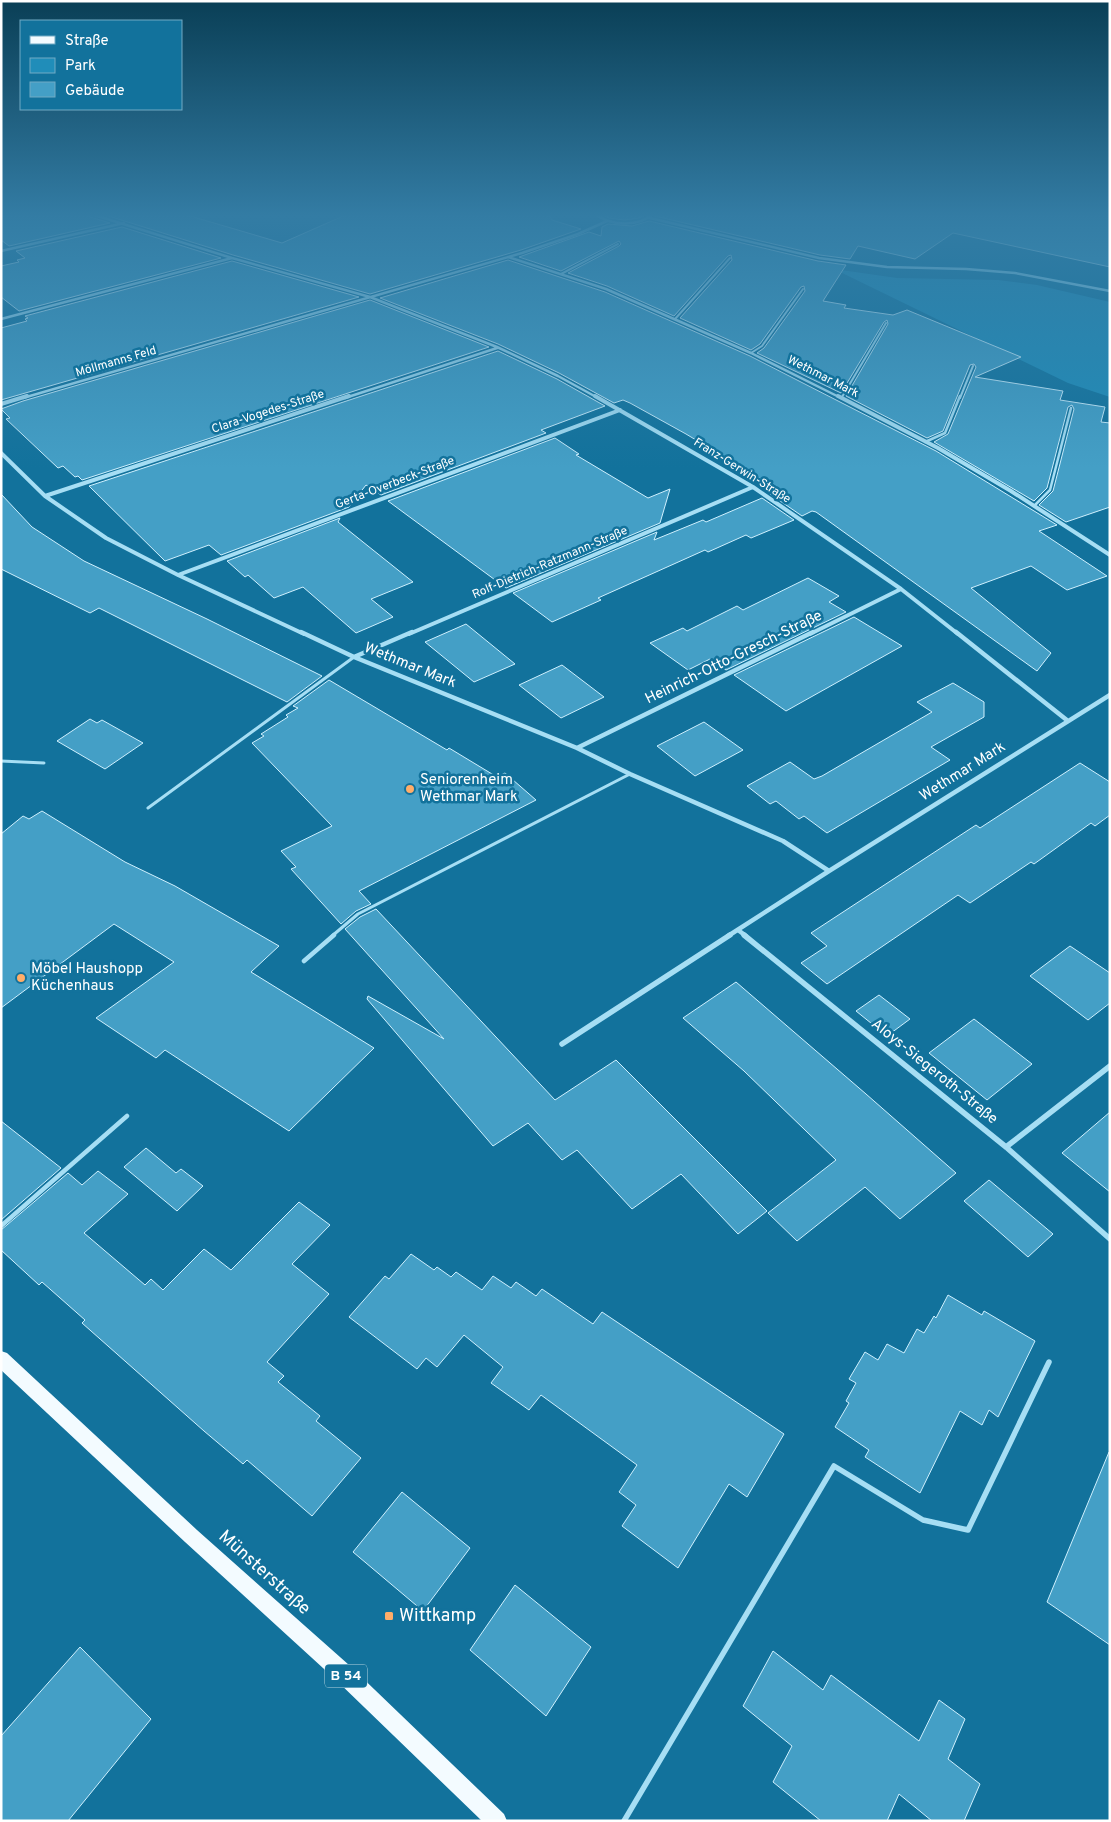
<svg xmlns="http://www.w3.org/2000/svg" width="1111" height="1822" viewBox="0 0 1111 1822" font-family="Overpass,sans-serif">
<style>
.green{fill:#208db9}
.building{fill:#449fc6;stroke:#cff0fe}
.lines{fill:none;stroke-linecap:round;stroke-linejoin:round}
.service-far4{stroke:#a6def4;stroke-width:2}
.service-far3{stroke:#a6def4;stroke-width:2.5}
.service-far2{stroke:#a6def4;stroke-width:3}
.service-far1{stroke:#a6def4;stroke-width:4.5}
.service{stroke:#a6def4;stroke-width:5.5}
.minor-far3{stroke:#a6def4;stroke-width:2.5}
.minor-far2{stroke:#a6def4;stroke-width:4}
.minor-far1{stroke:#a6def4;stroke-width:4.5}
.minor{stroke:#a6def4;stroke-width:5.5}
.primary{fill:#f3fbff;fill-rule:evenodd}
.poi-dot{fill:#ffad69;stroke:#12729c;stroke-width:2}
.labels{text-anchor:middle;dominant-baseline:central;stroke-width:5;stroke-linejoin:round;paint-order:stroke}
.far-street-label{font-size:12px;fill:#fff;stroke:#12729c}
.shield{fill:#12729c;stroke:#b8d5e1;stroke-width:1}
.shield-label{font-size:14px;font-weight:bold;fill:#fff}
.street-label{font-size:15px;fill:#fff;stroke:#12729c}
.poi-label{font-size:15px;fill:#fff;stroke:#12729c;text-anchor:start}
.near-street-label{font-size:18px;fill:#fff;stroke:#12729c}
.near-poi-label{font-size:18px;fill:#fff;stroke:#12729c;text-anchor:start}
</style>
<rect width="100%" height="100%" fill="#12729c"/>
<path class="green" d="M834 269 897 278 998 280 1037 285 1110 302V397L1068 383Z"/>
<path class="building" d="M1 213H85L87 216 110 223 9 246 1 240Z
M99 213H180L282 243 350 213H548L552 220 581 229 521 250 370 294 233 255Z
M603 213H649L639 218 624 220 609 218 603 215Z
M657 213H1110V267L953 233 915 259 858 246 850 259 820 255 655 216Z
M649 221 818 261 846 265 823 301 846 305 844 308 893 315 907 310 1021 357 975 377 1063 391 1060 400 1105 407 1101 422 1110 423V507L1066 522 1039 505 1053 491 1074 409 1072 405 1068 407 1047 488 1034 501 934 442 948 434 976 367 974 364 970 365 943 431 927 438 846 396 888 324 887 320 884 322 841 393 757 353 764 348 805 291 804 286 801 287 760 344 751 350 680 318 732 260 731 255 728 256 674 316 607 286 568 273 619 246 621 244 619 241 561 271 519 257 589 232 601 236 602 227 608 224 632 226Z
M122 227 221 258 19 311 1 297V266L19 262 17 260 25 258 16 251Z
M508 260 605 292 750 356 936 451 1057 525 1039 531 1107 576 1067 590 1031 566 971 588 1051 653 1037 671 816 512 812 511 802 516 770 494 779 490 686 434 630 403 623 400 614 403 559 373 498 344 380 298Z
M232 261 359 297 1 400V328L27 321 25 319 28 318 25 316Z
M370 300 489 347 82 480 78 476 75 477 63 466 58 468 6 419 10 418 1 409 23 401Z
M498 351 557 379 605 406 541 430 546 433 381 495 366 485 349 507 221 555 209 545 165 561 89 486Z
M555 438 579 454 576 455 648 498 670 489 660 523 506 588 388 501Z
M1 494 32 527 84 561 207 619 322 676 287 702 99 608 90 613 1 569Z
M762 498 794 520 751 538 746 535 708 552 705 550 598 598 601 600 552 622 513 593 657 532 654 540 703 520 706 522Z
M340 518 338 522 413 582 371 599 393 617 356 633 303 587 274 598 248 575 245 577 227 561Z
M808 578 839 596 829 602 846 612 726 670 710 659 688 670 650 643 683 628 687 631 737 606 743 610Z
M854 617 902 646 786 711 734 675Z
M466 624 515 664 474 682 425 642Z
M562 665 604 697 561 718 519 685Z
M329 680 447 750 449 748 497 777 505 773 536 800 359 891 371 904 356 911 341 924 291 869 296 867 281 851 332 826 252 743 264 736 261 734 288 717 286 715 298 708 293 706Z
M953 683 984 702V717L931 747 950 760 827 833 804 816 799 819 776 801 770 804 747 786 790 762 814 779 822 776 932 712 917 702Z
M90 719 97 723 102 720 143 743 105 769 57 741Z
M704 722 743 750 695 776 657 746Z
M1080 763 1110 782V815L1095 826 1091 823 1034 864 1031 862 970 903 958 895 827 984 801 963 827 946 811 933 976 825 980 828Z
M42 811 125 862 175 886 279 946 251 972 374 1048 289 1131 165 1050 156 1058 96 1018 174 962 114 924 1 1008V834L23 816 29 819Z
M376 909 555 1100 616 1060 767 1211 738 1234 681 1174 632 1209 577 1150 562 1160 528 1123 493 1146 367 999 368 996 444 1039 345 929 360 917Z
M1070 946 1110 973V1003L1088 1020 1030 976Z
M736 982 866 1094 956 1173 900 1219 865 1187 797 1241 768 1213 836 1160 744 1071 683 1018Z
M879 995 910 1019 887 1036 856 1011Z
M974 1019 1032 1064 987 1100 929 1053Z
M1110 1112V1192L1062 1153Z
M1 1121 61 1168 1 1220Z
M146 1148 176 1173 181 1169 203 1186 177 1211 124 1167Z
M98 1171 128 1194 84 1233 145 1285 151 1279 163 1290 204 1249 231 1270 299 1202 330 1225 292 1264 329 1294 267 1362 284 1376 278 1382 320 1416 316 1421 361 1458 312 1516 247 1460 243 1464 204 1431 82 1323 85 1320 42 1282 39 1285 1 1250V1230L68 1173 82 1185Z
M989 1180 1053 1234 1028 1257 964 1201Z
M411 1254 434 1270 437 1267 451 1277 456 1272 482 1290 493 1276 511 1288 516 1282 536 1296 542 1289 593 1324 602 1312 784 1434 747 1497 729 1484 678 1568 622 1526 636 1505 619 1492 637 1465 541 1395 529 1410 491 1383 503 1367 464 1335 437 1367 426 1358 417 1369 349 1317 385 1276 389 1279Z
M948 1295 982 1315 984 1311 1035 1341 998 1417 989 1410 982 1425 960 1411 920 1493 865 1457 869 1450 835 1427 849 1403 846 1401 856 1383 849 1379 865 1352 878 1360 887 1344 904 1353 917 1329 924 1333 934 1316 936 1318Z
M1109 1452H1110V1645L1047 1602Z
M402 1492 470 1548 423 1611 353 1552Z
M515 1585 591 1647 546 1716 470 1650Z
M80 1647 151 1719 68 1821H1V1736Z
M773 1651 823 1690 831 1675 919 1741 939 1700 965 1719 948 1759 980 1784 964 1821H932L899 1794 887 1821H821L773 1782 792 1746 743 1706Z"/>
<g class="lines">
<path class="service-far4" d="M561 274 618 244
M675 319 730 258
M751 353 762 346 803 289
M842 397 886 323
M960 398 973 366"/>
<path class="service-far3" d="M925 442 945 433 960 396
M1034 506 1050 490 1071 408"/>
<path class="service-far2" d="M1 761 44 763
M148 808 354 657
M332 936 358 914 630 774"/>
<path class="service-far1" d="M304 961 334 935
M1 1226 127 1116"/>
<path class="service" d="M624 1821 834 1466 923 1520 968 1530 1049 1362"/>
<path class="minor-far3" d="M88 213 232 258 370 297 497 347 558 376 598 398
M594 213C610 226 638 228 654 213
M650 218 819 258 887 267 966 269 1015 273 1110 291
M1 251 124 223
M508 257 606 289 751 353 841 398
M1 319 232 258
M23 398 522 253 578 234 607 221
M345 398 497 348"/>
<path class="minor-far2" d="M595 396 753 487 901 589 958 634
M838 396 938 448 1011 491 1110 555
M1 404 27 396
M1 453 45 496 106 538 178 575 304 634
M45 496 349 396
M178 575 620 410
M409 634 753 487
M810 634 901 589"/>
<path class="minor-far1" d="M301 632 354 657 577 748 630 774 783 841 829 871 1110 695
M956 632 1068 721
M354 657 412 632
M577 748 813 632
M738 930 746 936
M728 936 829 871"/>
<path class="minor" d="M744 935 1006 1147 1110 1239
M562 1044 730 935
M1006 1147 1110 1066"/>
<path class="primary" d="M1 1351 7 1353 197 1530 349 1665 504 1814 507 1821H482L335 1679 185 1542 1 1370Z"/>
</g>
<linearGradient id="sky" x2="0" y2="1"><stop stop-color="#0a3f56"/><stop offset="0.46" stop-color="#337ca4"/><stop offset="1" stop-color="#337ca4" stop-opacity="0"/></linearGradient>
<rect width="1111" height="468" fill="url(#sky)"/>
<g class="poi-dot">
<circle cx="410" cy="789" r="5"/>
<circle cx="21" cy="978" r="5"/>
<rect x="384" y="1611" width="10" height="10" rx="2.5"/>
</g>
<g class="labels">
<g class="far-street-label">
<text transform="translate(116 362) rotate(-16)">Möllmanns Feld</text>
<text transform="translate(823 377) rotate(27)">Wethmar Mark</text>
<text transform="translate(268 412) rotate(-18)">Clara-Vogedes-Straße</text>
<text transform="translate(742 471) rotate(32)">Franz-Gerwin-Straße</text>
<text transform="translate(395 483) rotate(-21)">Gerta-Overbeck-Straße</text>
<text transform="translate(550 563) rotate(-23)">Rolf-Dietrich-Ratzmann-Straße</text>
</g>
<rect class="shield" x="325" y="1664.5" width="42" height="23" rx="4"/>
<g class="shield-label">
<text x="346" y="1676">B 54</text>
</g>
<g class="street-label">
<text transform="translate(734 658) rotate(-26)">Heinrich-Otto-Gresch-Straße</text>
<text transform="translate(410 666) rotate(22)">Wethmar Mark</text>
<text transform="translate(963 772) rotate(-32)">Wethmar Mark</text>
<text transform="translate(934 1072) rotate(39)">Aloys-Siegeroth-Straße</text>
</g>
<g class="poi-label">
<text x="420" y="780">Seniorenheim<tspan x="420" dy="17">Wethmar Mark</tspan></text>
<text x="31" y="969">Möbel Haushopp<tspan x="31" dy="17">Küchenhaus</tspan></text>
</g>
<g class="near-street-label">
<text transform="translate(264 1573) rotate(42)">Münsterstraße</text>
</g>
<g class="near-poi-label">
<text x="399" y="1616">Wittkamp</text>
</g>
</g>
<rect width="1111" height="1822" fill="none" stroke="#ffffff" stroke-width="5"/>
<rect x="20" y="20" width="162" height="90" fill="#12729c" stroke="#71aac4"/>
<rect x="30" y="36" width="25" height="8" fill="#f3fbff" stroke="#71aac4"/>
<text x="65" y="45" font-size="15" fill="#ffffff">Straße</text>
<rect x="30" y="58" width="25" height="15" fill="#208db9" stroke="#71aac4"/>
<text x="65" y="70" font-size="15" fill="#ffffff">Park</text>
<rect x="30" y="82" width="25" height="15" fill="#449fc6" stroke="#71aac4"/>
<text x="65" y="95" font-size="15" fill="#ffffff">Gebäude</text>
</svg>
